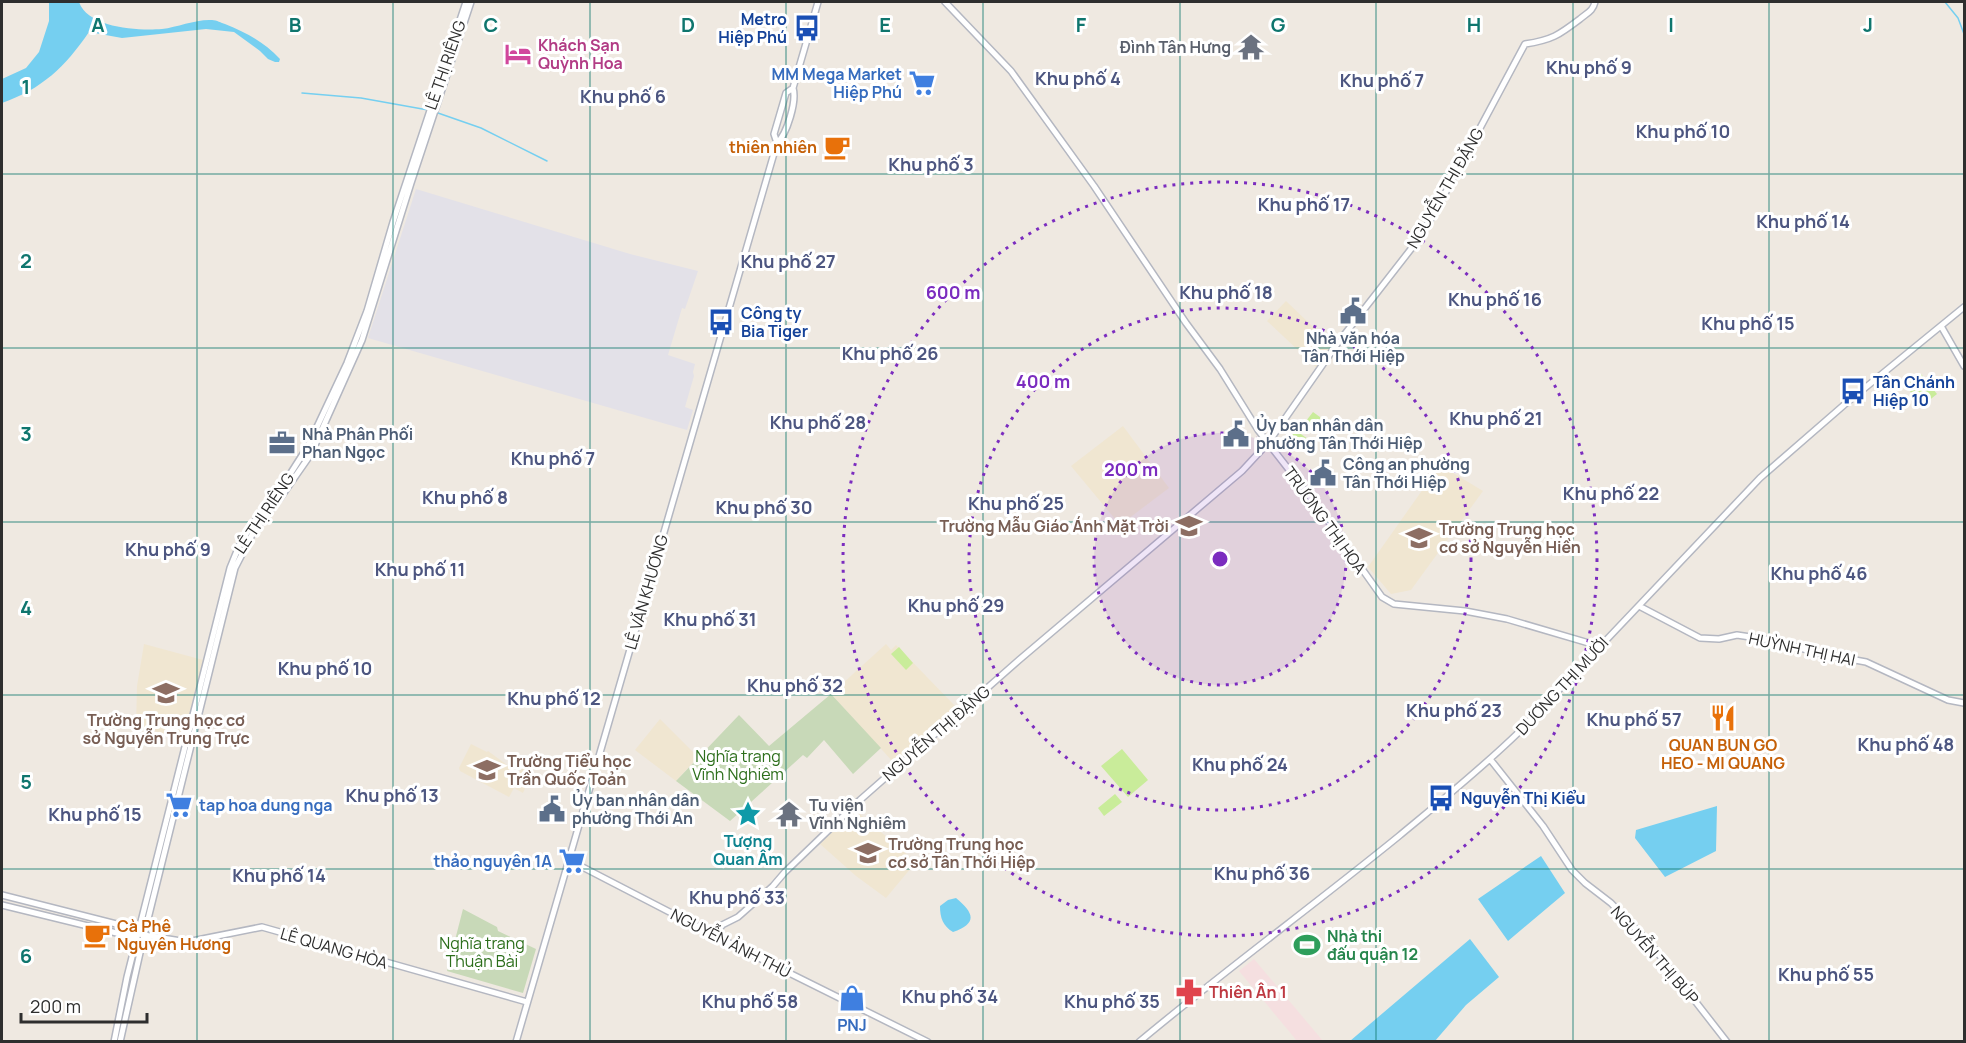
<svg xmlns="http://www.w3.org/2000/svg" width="1966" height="1043" viewBox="0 0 1966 1043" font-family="Manrope,sans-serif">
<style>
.industrial{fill:#e3e1e8}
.education{fill:#f0e6d1}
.medical{fill:#f5dfe0}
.cemetery{fill:#c8d9b8}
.pitch{fill:#c9ec9a}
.water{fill:#75cff0}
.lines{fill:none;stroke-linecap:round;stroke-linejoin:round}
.stream{stroke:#75cff0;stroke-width:1.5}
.secondary-casing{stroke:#b4b7c1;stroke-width:8}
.secondary{stroke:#fff;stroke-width:5}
.grid{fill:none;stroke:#0f766e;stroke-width:1.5;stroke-opacity:0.55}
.ring{fill:none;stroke:#7b2cbf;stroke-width:3;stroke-dasharray:3 6}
.labels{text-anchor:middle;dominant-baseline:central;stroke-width:6;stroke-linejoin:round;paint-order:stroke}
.transit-label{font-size:16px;font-weight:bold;fill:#164399;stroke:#fff;text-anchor:start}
.hotel-label{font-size:16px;font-weight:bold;fill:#b23c85;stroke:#fff;text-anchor:start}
.worship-label{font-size:16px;font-weight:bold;fill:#5b616d;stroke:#fff;text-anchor:end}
.street-label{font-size:16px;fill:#2e2e2e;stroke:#fff}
.shop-label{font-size:16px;font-weight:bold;fill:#366cbe;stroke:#fff;text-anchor:end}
.food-label{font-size:16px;font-weight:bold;fill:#c56008;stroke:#fff;text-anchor:end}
.service-label{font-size:16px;font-weight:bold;fill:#4e5e75;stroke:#fff;text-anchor:start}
.education-label{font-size:16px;font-weight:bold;fill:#785e54;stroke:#fff;text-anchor:start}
.park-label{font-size:16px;fill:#2c6e1b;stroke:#fff}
.culture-label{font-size:16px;font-weight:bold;fill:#0d838f;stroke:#fff}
.leisure-label{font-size:16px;font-weight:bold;fill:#27864d;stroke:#fff;text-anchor:start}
.health-label{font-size:16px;font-weight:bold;fill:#be3a42;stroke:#fff;text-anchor:start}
.neighbourhood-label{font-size:18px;font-weight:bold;fill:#4d5680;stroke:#fff}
.grid-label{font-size:20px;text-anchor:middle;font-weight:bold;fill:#0f766e;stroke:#fff;stroke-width:6;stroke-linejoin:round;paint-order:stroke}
.centre{fill:#7b2cbf;stroke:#fff;stroke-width:3}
.ring-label{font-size:18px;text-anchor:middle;font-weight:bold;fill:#7b2cbf;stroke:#fff;stroke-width:6;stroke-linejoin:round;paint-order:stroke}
</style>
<rect width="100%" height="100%" fill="#efe9e1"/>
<path class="industrial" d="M416 189 630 254 698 271 685 309 682 308 668 355 695 364 693 372 694 376 685 407 693 410 687 430 368 338Z"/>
<path class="education" d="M1286 301 1333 346 1317 368 1267 321Z
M1123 426 1169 488 1120 525 1071 466Z
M1440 465 1483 491 1411 590 1391 594 1368 567Z
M144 644 203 660 184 738 136 727 137 686Z
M886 644 891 650 896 645 956 707 894 763 831 694Z
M660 719 698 757 676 781 635 750Z
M471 744 487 752 488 751 518 773 525 765 533 771 523 793 514 788 509 797 460 771 459 768Z
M855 810 916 862 886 898 856 876 820 844Z"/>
<path class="medical" d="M1254 959 1323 1041H1297L1239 971Z"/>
<path class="cemetery" d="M831 694 881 748 853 774 824 740 807 758 803 755 730 821 676 781 739 715 769 746Z
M463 909 497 927 498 931 536 949 523 993 447 971Z"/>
<path class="pitch" d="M1921 374 1937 394 1922 406 1906 386Z
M1313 412 1331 425 1324 434 1306 421Z
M1294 429 1312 442 1306 450 1288 437Z
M899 647 913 663 906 670 891 654Z
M1122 749 1148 780 1128 797 1101 766Z
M1115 794 1122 802 1104 816 1098 808Z"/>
<path class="water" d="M49 2H79C88 28 138 31 162 29 178 27 196 19 212 20 217 20 221 23 225 24 247 33 264 42 280 59L279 62H275L268 59 260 51 234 32 206 29 122 38 89 32C65 67 42 89 2 103V79L26 68 39 52 49 21Z
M1717 806 1716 851 1665 877 1635 838 1636 830Z
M1541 856 1565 893 1508 941 1478 899Z
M956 898C974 913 978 923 953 932 943 926 940 918 940 906L948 900Z
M1470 939 1499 977 1466 1005 1435 1041H1350Z"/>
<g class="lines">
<path class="stream" d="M1945 2 1958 18 1964 34
M302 93 361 98 428 110
M438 113 481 128 547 161"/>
<g class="secondary-casing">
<path id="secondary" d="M945 2 1011 71 1094 186 1186 323 1220 369 1258 430 1318 507 1382 597 1394 604 1465 611 1507 619 1599 646
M777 143 774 134 786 93 793 88
M1941 326 1964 366
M1639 606 1700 638 1719 639 1737 635 1777 641 1817 653 1866 662 1948 700 1964 703
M1490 759 1543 826 1572 870 1585 883 1611 903 1653 947 1727 1042
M567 859 741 949 928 1042
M2 895 136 929 139 934 144 935 187 942 262 927 527 1002
M2 905 133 937 139 934
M715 936 722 925 738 917 773 886 785 872 860 800 1019 660 1242 471 1268 443 1337 344 1411 249 1434 214 1525 44C1552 40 1559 35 1580 19 1587 13 1593 11 1595 2
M114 1042 127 977 230 568 239 546 251 526 285 482 308 446 347 363 367 311 393 222 466 2
M120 1042 144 935 235 568 255 529 281 497 311 454 362 340 411 183 471 2
M516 1042 777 143C787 134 797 101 793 88L818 2
M1139 1042C1224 971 1313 906 1399 836 1440 802 1481 769 1519 732L1760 478 1844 405 1964 307"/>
</g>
<use href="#secondary" class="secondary"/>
</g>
<path class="grid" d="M197 2V1042M393 2V1042M590 2V1042M786 2V1042M983 2V1042M1180 2V1042M1376 2V1042M1573 2V1042M1769 2V1042M2 174H1964M2 348H1964M2 522H1964M2 695H1964M2 869H1964"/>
<circle cx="1220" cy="559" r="126" fill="#7b2cbf" fill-opacity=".12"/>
<g class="ring">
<circle cx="1220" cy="559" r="126"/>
<circle cx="1220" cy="559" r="251"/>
<circle cx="1220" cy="559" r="377"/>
</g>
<defs>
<g id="bus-bare" transform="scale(2.07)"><path d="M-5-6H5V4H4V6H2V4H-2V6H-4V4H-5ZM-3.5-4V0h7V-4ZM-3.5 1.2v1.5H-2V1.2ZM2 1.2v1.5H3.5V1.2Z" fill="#1a4fb4" stroke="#fff" stroke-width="2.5" paint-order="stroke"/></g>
<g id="temple-bare" transform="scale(2.07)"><path d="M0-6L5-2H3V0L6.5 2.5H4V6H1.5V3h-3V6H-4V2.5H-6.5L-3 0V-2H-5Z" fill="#6b7280" stroke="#fff" stroke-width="2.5" paint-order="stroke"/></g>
<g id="hotel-bare" transform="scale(2.07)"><path d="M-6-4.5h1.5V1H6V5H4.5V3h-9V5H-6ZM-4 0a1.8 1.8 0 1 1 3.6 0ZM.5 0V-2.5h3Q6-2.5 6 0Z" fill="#d1479c" stroke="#fff" stroke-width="2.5" paint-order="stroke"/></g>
<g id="supermarket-bare" transform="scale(2.07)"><path d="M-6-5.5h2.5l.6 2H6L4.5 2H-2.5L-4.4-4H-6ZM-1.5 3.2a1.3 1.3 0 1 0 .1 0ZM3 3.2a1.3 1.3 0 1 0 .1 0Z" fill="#3f7fe0" stroke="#fff" stroke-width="2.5" paint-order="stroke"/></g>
<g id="cafe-bare" transform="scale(2.07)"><path d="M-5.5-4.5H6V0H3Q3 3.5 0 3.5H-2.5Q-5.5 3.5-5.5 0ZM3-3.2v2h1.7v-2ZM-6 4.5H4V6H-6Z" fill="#e8710a" stroke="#fff" stroke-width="2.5" paint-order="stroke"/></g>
<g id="civic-bare" transform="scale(2.07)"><path d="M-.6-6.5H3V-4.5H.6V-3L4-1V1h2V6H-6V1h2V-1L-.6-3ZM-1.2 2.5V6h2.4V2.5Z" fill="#5c6f8a" stroke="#fff" stroke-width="2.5" paint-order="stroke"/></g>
<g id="office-bare" transform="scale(2.07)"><path d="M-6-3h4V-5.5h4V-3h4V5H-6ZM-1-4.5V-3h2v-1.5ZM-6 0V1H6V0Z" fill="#5c6f8a" stroke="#fff" stroke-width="2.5" paint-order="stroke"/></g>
<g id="school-bare" transform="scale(2.07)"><path d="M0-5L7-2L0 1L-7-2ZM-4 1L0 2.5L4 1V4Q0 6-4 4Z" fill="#8d6e63" stroke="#fff" stroke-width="2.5" paint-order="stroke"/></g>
<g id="restaurant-bare" transform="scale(2.07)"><path d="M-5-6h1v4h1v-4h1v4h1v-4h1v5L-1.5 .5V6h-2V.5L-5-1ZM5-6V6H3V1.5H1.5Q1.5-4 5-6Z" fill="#e8710a" stroke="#fff" stroke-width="2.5" paint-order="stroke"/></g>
<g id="sight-bare" transform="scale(2.07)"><path d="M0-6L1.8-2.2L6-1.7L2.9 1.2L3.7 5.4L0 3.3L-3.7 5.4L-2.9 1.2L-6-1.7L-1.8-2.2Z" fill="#0f9aa8" stroke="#fff" stroke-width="2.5" paint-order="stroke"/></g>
<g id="stadium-bare" transform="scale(2.07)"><path d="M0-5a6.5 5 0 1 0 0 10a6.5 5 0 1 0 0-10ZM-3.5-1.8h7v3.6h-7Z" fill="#2e9e5b" stroke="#fff" stroke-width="2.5" paint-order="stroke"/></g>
<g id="pharmacy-bare" transform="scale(2.07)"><path d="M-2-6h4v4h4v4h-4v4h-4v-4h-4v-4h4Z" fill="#e0444e" stroke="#fff" stroke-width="2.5" paint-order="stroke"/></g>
<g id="shop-bare" transform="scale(2.07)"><path d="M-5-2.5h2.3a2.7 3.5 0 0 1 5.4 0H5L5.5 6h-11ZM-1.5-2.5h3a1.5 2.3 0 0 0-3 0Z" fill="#3f7fe0" stroke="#fff" stroke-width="2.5" paint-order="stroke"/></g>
</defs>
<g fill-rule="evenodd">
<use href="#bus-bare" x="807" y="28"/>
<use href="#temple-bare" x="1251" y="47"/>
<use href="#hotel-bare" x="518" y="54"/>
<use href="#supermarket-bare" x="922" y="83"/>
<use href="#cafe-bare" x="837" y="147"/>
<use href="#civic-bare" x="1353" y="311"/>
<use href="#bus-bare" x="721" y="322"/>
<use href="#bus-bare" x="1853" y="391"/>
<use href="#civic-bare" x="1236" y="434"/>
<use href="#office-bare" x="282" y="443"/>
<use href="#civic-bare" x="1323" y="473"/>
<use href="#school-bare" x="1189" y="526"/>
<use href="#school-bare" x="1419" y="538"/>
<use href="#school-bare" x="166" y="693"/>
<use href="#restaurant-bare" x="1723" y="718"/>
<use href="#school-bare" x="487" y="770"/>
<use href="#bus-bare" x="1441" y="798"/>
<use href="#supermarket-bare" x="179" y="805"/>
<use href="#civic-bare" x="552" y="809"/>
<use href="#sight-bare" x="748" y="814"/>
<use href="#temple-bare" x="789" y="814"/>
<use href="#school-bare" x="868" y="853"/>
<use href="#supermarket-bare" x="572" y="861"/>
<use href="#cafe-bare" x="97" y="935"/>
<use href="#stadium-bare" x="1307" y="945"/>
<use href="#pharmacy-bare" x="1189" y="992"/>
<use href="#shop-bare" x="852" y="998"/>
</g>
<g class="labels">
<g class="transit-label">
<text x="787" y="19" text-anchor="end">Metro<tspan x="787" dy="18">Hiệp Phú</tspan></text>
<text x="741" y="313">Công ty<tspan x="741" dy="18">Bia Tiger</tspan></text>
<text x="1873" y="382">Tân Chánh<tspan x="1873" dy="18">Hiệp 10</tspan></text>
<text x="1461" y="798">Nguyễn Thị Kiểu</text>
</g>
<g class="hotel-label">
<text x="538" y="45">Khách Sạn<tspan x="538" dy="18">Quỳnh Hoa</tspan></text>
</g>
<g class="worship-label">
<text x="1231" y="47">Đình Tân Hưng</text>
<text x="809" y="805" text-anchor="start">Tu viện<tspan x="809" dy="18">Vĩnh Nghiêm</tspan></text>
</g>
<g class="street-label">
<text transform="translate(445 65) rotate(-71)">LÊ THỊ RIÊNG</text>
<text transform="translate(1445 188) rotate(-60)">NGUYỄN THỊ ĐẶNG</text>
<text transform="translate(264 513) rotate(-56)">LÊ THỊ RIÊNG</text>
<text transform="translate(1325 520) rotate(54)">TRƯƠNG THỊ HOA</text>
<text transform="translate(646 592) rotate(-74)">LÊ VĂN KHƯƠNG</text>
<text transform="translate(1802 649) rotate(12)">HUỲNH THỊ HAI</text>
<text transform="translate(1562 686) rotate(-47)">DƯƠNG THỊ MƯỜI</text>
<text transform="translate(936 733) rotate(-41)">NGUYỄN THỊ ĐẶNG</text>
<text transform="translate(731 943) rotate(27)">NGUYỄN ẢNH THỦ</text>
<text transform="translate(334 948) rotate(16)">LÊ QUANG HÒA</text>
<text transform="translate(1655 955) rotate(49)">NGUYỄN THỊ BÚP</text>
</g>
<g class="shop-label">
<text x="902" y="74">MM Mega Market<tspan x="902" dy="18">Hiệp Phú</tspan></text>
<text x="199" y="805" text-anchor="start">tap hoa dung nga</text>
<text x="552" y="861">thảo nguyên 1A</text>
<text x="852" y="1025" text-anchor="middle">PNJ</text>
</g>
<g class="food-label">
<text x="817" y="147">thiên nhiên</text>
<text x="1723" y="745" text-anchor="middle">QUAN BUN GO<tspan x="1723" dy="18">HEO - MI QUANG</tspan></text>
<text x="117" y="926" text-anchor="start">Cà Phê<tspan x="117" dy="18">Nguyên Hương</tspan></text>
</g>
<g class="service-label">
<text x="1353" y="338" text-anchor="middle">Nhà văn hóa<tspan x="1353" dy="18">Tân Thới Hiệp</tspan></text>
<text x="1256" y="425">Ủy ban nhân dân<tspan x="1256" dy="18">phường Tân Thới Hiệp</tspan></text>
<text x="302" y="434">Nhà Phân Phối<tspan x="302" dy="18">Phan Ngọc</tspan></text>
<text x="1343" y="464">Công an phường<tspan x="1343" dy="18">Tân Thới Hiệp</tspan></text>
<text x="572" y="800">Ủy ban nhân dân<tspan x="572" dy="18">phường Thới An</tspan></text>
</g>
<g class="education-label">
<text x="1169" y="526" text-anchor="end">Trường Mẫu Giáo Ánh Mặt Trời</text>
<text x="1439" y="529">Trường Trung học<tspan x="1439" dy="18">cơ sở Nguyễn Hiền</tspan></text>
<text x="166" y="720" text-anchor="middle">Trường Trung học cơ<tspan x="166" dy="18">sở Nguyễn Trung Trực</tspan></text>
<text x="507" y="761">Trường Tiểu học<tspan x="507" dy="18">Trần Quốc Toản</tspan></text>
<text x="888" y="844">Trường Trung học<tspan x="888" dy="18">cơ sở Tân Thới Hiệp</tspan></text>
</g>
<g class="park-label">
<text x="738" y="756">Nghĩa trang<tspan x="738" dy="18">Vĩnh Nghiêm</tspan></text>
<text x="482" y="943">Nghĩa trang<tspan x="482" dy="18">Thuận Bài</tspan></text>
</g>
<g class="culture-label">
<text x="748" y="841">Tượng<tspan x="748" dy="18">Quan Âm</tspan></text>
</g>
<g class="leisure-label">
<text x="1327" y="936">Nhà thi<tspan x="1327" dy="18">đấu quận 12</tspan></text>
</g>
<g class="health-label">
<text x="1209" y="992">Thiên Ân 1</text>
</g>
<g class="neighbourhood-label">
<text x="1589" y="67">Khu phố 9</text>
<text x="1078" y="78">Khu phố 4</text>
<text x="1382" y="80">Khu phố 7</text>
<text x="623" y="96">Khu phố 6</text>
<text x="1683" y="131">Khu phố 10</text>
<text x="931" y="164">Khu phố 3</text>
<text x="1304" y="204">Khu phố 17</text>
<text x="1803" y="221">Khu phố 14</text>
<text x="788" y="261">Khu phố 27</text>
<text x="1226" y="292">Khu phố 18</text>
<text x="1495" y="299">Khu phố 16</text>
<text x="1748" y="323">Khu phố 15</text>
<text x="890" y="353">Khu phố 26</text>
<text x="1496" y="418">Khu phố 21</text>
<text x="818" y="422">Khu phố 28</text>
<text x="553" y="458">Khu phố 7</text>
<text x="1611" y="493">Khu phố 22</text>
<text x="465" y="497">Khu phố 8</text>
<text x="1016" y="503">Khu phố 25</text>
<text x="764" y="507">Khu phố 30</text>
<text x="168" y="549">Khu phố 9</text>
<text x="420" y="569">Khu phố 11</text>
<text x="1819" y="573">Khu phố 46</text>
<text x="956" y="605">Khu phố 29</text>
<text x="710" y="619">Khu phố 31</text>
<text x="325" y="668">Khu phố 10</text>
<text x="795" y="685">Khu phố 32</text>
<text x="554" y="698">Khu phố 12</text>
<text x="1454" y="710">Khu phố 23</text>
<text x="1634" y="719">Khu phố 57</text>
<text x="1906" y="744">Khu phố 48</text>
<text x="1240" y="764">Khu phố 24</text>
<text x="392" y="795">Khu phố 13</text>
<text x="95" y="814">Khu phố 15</text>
<text x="1262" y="873">Khu phố 36</text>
<text x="279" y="875">Khu phố 14</text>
<text x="737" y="897">Khu phố 33</text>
<text x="1826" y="974">Khu phố 55</text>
<text x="950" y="996">Khu phố 34</text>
<text x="750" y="1001">Khu phố 58</text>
<text x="1112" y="1001">Khu phố 35</text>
</g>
</g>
<g class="grid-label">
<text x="98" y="32">A</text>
<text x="295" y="32">B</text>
<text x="491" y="32">C</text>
<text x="688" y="32">D</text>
<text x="885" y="32">E</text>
<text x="1081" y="32">F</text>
<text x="1278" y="32">G</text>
<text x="1474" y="32">H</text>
<text x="1671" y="32">I</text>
<text x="1868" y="32">J</text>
<text x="26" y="94">1</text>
<text x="26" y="268">2</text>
<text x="26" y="441">3</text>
<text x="26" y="615">4</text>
<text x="26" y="789">5</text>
<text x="26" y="963">6</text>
</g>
<circle cx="1220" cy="559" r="9" class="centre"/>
<g class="ring-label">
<text x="953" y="299">600 m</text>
<text x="1043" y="388">400 m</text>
<text x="1131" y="476">200 m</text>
</g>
<rect width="1966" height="1043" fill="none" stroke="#2e2e2e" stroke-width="6"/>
<path d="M21 1013v9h126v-9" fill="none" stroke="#2e2e2e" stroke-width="3"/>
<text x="30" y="1013" font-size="18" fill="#2e2e2e" stroke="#ffffff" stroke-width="4.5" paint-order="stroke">200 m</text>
</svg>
